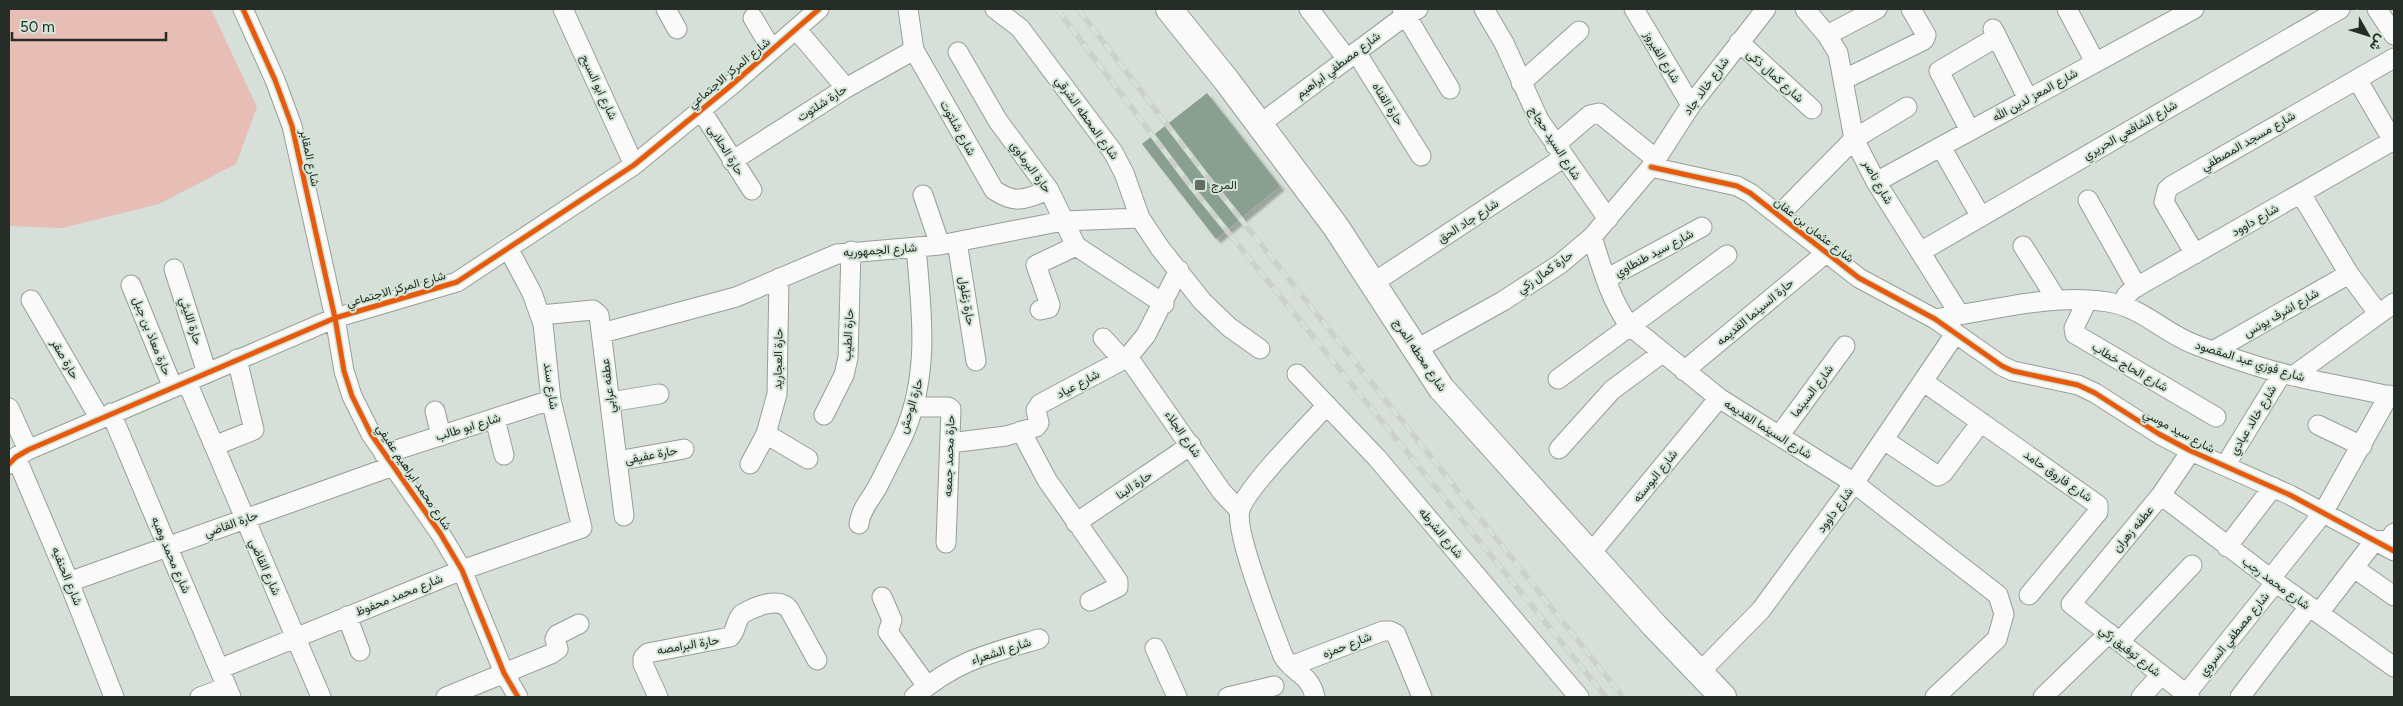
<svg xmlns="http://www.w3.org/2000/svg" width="2403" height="706" viewBox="0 0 2403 706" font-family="Figtree,Vazirmatn,sans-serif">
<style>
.green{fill:#e6beb6}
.building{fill:#899f8f;filter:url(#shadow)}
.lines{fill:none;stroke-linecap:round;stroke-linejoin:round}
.minor-casing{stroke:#969e98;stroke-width:21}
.secondary-casing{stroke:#969e98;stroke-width:28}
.minor{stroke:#f9faf9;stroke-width:19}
.secondary{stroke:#f9faf9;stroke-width:26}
.rail-casing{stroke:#cdcfcd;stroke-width:5.5}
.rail{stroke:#d2e4d5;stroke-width:4;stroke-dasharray:11;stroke-linecap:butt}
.cycleway-casing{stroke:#d2e4d5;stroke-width:8}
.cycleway{stroke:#e8590c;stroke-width:5}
.poi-dot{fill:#646c65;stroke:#d2e4d5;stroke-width:2}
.labels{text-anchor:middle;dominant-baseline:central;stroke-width:4;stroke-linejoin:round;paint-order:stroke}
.street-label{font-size:12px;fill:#262d27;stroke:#d2e4d5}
.poi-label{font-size:12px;fill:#262d27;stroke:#d2e4d5;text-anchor:start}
</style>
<defs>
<filter id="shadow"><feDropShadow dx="4.5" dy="4.5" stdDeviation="1" flood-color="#0004"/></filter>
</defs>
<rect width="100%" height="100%" fill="#d6e0d8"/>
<path class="green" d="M9 9H211L257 107 236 164 159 204 62 228 9 226Z"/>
<path class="building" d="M1207 93 1280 186 1216 239 1142 144Z"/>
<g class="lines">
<g class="minor-casing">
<path id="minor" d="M243 9 275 80 292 126 335 318 344 371 352 396 371 434 440 533 462 570 504 673 518 697
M563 9 634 165
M666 9 677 29
M908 9 914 50 994 190C1016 205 1026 199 1049 190
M995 9 1020 28 1113 152 1124 173 1140 218 1160 248 1202 301 1229 327 1260 349
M1309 9 1347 59
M1402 9 1450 89
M1484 9 1504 43 1539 120 1608 219
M1634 9 1691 105
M1805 9 1827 35 1838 53 1854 139 1876 182 1960 315
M2067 9 2095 62
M2377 9 2394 35
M753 18 772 50
M796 29 846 88
M1993 29 2028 99
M1827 35 1877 9
M1739 42 1812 109
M958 52 998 121 1049 190 1076 246 1164 304
M1356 52 1421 156
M2357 79 2393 141
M1843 80 1924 40 1926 35 1911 9
M1521 83 1579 31
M701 110 752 190
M1260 124 1406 15 1418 9
M1970 131 1939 71 1997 37
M1555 145 1590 115 1599 113 1656 159
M1941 147 1981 217
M732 161 846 88 914 50
M1651 167 1737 186 1750 193 1859 278 1935 319 2002 366 2013 371 2078 385 2095 393 2159 434 2191 451 2290 495 2394 551
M1876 182 2194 9
M2301 194 2349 274 2378 313
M923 195 940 245
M2088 200 2137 287
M1779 215 1854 139 1907 107
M1592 237C1602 268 1610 299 1629 325L1719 398 1854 483 1998 595 2004 614 1997 639 1935 697
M957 242 976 361
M2023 246 2057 300
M1920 252 2340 9
M2195 254 2164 202 2167 190 2171 186 2394 58
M174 269 207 373
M1606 279 1702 227
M1373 283 1563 158
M131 285 173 388
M31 300 100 419
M2087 301 2074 328 2075 334 2216 417
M2124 305 2126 296 2133 289 2394 140
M1040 310 1049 308 1050 305 1036 265 1076 246
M541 315 593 310 599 315 624 516
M1935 319C1991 311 2052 293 2108 302 2142 307 2165 334 2196 345 2228 357 2261 369 2294 376 2327 384 2361 389 2394 397
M602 333 736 297 837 254 940 245 1063 221 1140 218
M1103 338 1123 360
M1415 350 1503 301 1560 264 1592 237 1651 167 1691 105 1766 9
M2213 351 2349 274
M1128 357 1222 492 1240 511
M1684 371 1826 253
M1297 374 1377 458 1579 697
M2293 376 2394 303
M1558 379 1727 255
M187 382 321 697
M1924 382 2098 505V512L2029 595
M610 402 659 394
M913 407H948L951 409 946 543
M9 408 28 450
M435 411 441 436
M111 413 231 697
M824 415 844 375 848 358 851 251
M495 419 504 455
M2318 425 2362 446
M1021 431 1047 480 1118 581V587L1090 601
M766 434 808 459
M1779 436 1845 346
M1884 440 1938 476 1943 473 1981 422
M950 443 1006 436 1036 427 1039 423 1036 410 1040 404 1128 357 1146 335 1179 270
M214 446 254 430 237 359
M1559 449 1612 390 1662 353
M384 454 551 400
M16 457 69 582 114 697
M617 461 684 449
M9 464 16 457 28 450 335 318 457 282 634 165 728 88 819 9
M750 464 766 434 777 394 779 278
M2225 466 2282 373
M2161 495 2271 579 2394 667
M1076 523 1191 445
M859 524C861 508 872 498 879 484 887 468 895 452 903 436 930 375 922 313 916 248
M2227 547 2273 487
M1591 553 1719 398
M2354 568 2394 596
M69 582 393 466
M882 597 892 620 888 632 927 686
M347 616 360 651
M2119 642 2192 565
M1155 648 1177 697
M1291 666 1383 631H1390L1396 634 1422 697
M219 669 462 570 582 528 551 400 543 324 532 293 509 250
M1699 673 1761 610 1854 483 1955 334
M2186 694 2271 588V578L2323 513 2389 395
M200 697 227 687
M446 697 551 654 558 649 555 639 557 635 579 624
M658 697 643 664V658L648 653 730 637C737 630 735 621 742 614 754 607 779 596 789 609L817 660
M914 697C956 661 987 654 1039 639
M1228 697 1274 686
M1315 697C1310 673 1293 674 1283 656 1273 629 1234 532 1240 510 1246 488 1308 426 1327 405
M2043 697 2109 633
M2141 697 2161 675
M2190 697 2071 604 2161 495 2191 451
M2240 697 2305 612 2309 610 2322 609 2372 544 2374 541 2389 540 2394 533"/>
</g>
<g class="secondary-casing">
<path id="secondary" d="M1169 9 1227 81 1336 227 1441 388 1654 625 1723 697"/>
</g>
<use href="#minor" class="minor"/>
<use href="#secondary" class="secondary"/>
<g class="rail-casing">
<path id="rail" d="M1057 9 1193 189 1606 697
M1078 9 1208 178 1623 697"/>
</g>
<use href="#rail" class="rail"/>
<g class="cycleway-casing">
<path id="cycleway" d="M243 9 275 80 292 126 335 318 344 371 352 396 371 434 440 533 462 570 504 673 518 697
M1651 167 1737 186 1750 193 1859 278 1935 319 2002 366 2013 371 2078 385 2095 393 2159 434 2191 451 2290 495 2394 551
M9 464 16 457 28 450 335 318 457 282 634 165 728 88 819 9"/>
</g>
<use href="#cycleway" class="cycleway"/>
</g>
<rect class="poi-dot" x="1194" y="179" width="12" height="12" rx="2.5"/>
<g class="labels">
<g class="street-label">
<text transform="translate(1662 57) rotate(59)">شارع الفيروز</text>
<text transform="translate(1338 65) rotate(-37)">شارع مصطفي ابراهيم</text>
<text transform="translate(729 73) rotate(-40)">شارع المركز الاجتماعي</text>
<text transform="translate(1775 76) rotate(42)">شارع كمال ذكى</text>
<text transform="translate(1706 86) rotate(-54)">شارع خالد جاد</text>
<text transform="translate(599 87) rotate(65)">شارع ابو السبح</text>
<text transform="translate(2035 95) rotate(-29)">شارع المعز لدين الله</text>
<text transform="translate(822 103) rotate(-33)">حارة شلتوت</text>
<text transform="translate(1388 104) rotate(58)">حارة القناه</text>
<text transform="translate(1087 118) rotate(54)">شارع المحطه الشرقي</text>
<text transform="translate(958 128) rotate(61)">شارع شلتوت</text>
<text transform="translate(2130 130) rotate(-30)">شارع الشافعي الحريري</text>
<text transform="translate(2248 141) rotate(-30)">شارع مسجد المصطفي</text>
<text transform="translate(1555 143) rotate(57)">شارع السيد حجاج</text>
<text transform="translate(726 150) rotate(58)">حارة الحلابى</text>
<text transform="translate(310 158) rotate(78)">شارع المقابر</text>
<text transform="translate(1031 167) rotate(54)">حارة البرماوي</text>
<text transform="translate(1878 182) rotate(61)">شارع ناصر</text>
<text transform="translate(2255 220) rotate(-30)">شارع داوود</text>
<text transform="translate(1468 221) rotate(-33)">شارع جاد الحق</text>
<text transform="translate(1814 230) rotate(38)">شارع عثمان بن عفان</text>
<text transform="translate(880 250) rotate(-4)">شارع الجمهوريه</text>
<text transform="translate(1654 253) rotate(-28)">شارع سيد طنطاوي</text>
<text transform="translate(1545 272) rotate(-35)">حارة كمال زكي</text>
<text transform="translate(396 289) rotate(-16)">شارع المركز الاجتماعي</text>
<text transform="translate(967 301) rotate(81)">حارة زغلول</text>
<text transform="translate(1755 312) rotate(-40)">حارة السينما القديمه</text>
<text transform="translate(2281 313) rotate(-30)">شارع اشرف يونس</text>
<text transform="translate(191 321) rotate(72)">حارة الليثي</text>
<text transform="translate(848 335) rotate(-87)">حارة الطيب</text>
<text transform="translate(152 336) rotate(68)">حارة معاذ بن جبل</text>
<text transform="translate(1420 355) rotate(56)">شارع محطه المرج</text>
<text transform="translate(65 359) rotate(60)">حارة صقر</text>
<text transform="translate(778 359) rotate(-89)">حارة العجاريد</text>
<text transform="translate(2250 361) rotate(17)">شارع فوزي عبد المقصود</text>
<text transform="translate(2130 367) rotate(30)">شارع الحاج خطاب</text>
<text transform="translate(1078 384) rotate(-28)">شارع عياد</text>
<text transform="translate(551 386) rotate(82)">شارع سند</text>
<text transform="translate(608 386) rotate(-97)">عطفه عرابي</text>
<text transform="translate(1812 391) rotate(-53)">شارع السينما</text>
<text transform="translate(911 406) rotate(-73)">حارة الوحش</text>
<text transform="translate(2253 420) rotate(-59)">شارع خالد عبادي</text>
<text transform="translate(468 427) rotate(-17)">شارع ابو طالب</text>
<text transform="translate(1768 429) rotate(32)">شارع السينما القديمه</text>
<text transform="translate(2179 431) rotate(28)">شارع سيد موسي</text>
<text transform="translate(1183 434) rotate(55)">شارع الجلاء</text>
<text transform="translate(651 455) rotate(-11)">حارة عفيفى</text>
<text transform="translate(949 456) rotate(-88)">حارة محمد جمعه</text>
<text transform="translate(1655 476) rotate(-51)">شارع البوسته</text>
<text transform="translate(2058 476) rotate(35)">شارع فاروق حامد</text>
<text transform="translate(414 477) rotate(56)">شارع محمد ابراهيم عفيفي</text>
<text transform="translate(1134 485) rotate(-34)">حارة البنا</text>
<text transform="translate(1835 510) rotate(-54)">شارع داوود</text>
<text transform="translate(231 524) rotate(-20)">حارة القاضي</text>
<text transform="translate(2133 529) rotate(-50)">عطفه زهران</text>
<text transform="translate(1441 533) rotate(50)">شارع الشرطه</text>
<text transform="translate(171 555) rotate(67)">شارع محمد وهبه</text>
<text transform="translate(265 567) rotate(66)">شارع القاضي</text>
<text transform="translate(67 576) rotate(68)">شارع الحنفيه</text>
<text transform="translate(2276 583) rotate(36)">شارع محمد رجب</text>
<text transform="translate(399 595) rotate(-22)">شارع محمد محفوظ</text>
<text transform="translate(2234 634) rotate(-51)">شارع مصطفي السروي</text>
<text transform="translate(688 645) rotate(-10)">حارة البرامصه</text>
<text transform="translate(1347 645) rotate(-21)">شارع حمزه</text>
<text transform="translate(1001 651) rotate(-18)">شارع الشعراء</text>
<text transform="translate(2130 651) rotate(38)">شارع توفيق زكي</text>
</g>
<g class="poi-label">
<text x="1211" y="185">المرج</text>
</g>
</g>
<rect width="2403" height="706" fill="none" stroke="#262d27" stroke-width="20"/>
<g transform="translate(2368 35) rotate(129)" stroke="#d2e4d5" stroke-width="4" paint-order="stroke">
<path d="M0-4L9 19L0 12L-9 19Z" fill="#262d27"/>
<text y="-8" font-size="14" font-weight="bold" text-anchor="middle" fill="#262d27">ش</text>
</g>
<path d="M12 32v8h154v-8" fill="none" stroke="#262d27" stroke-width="2.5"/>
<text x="20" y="32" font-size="15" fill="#262d27" stroke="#d2e4d5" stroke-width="4" paint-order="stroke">50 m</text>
</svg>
